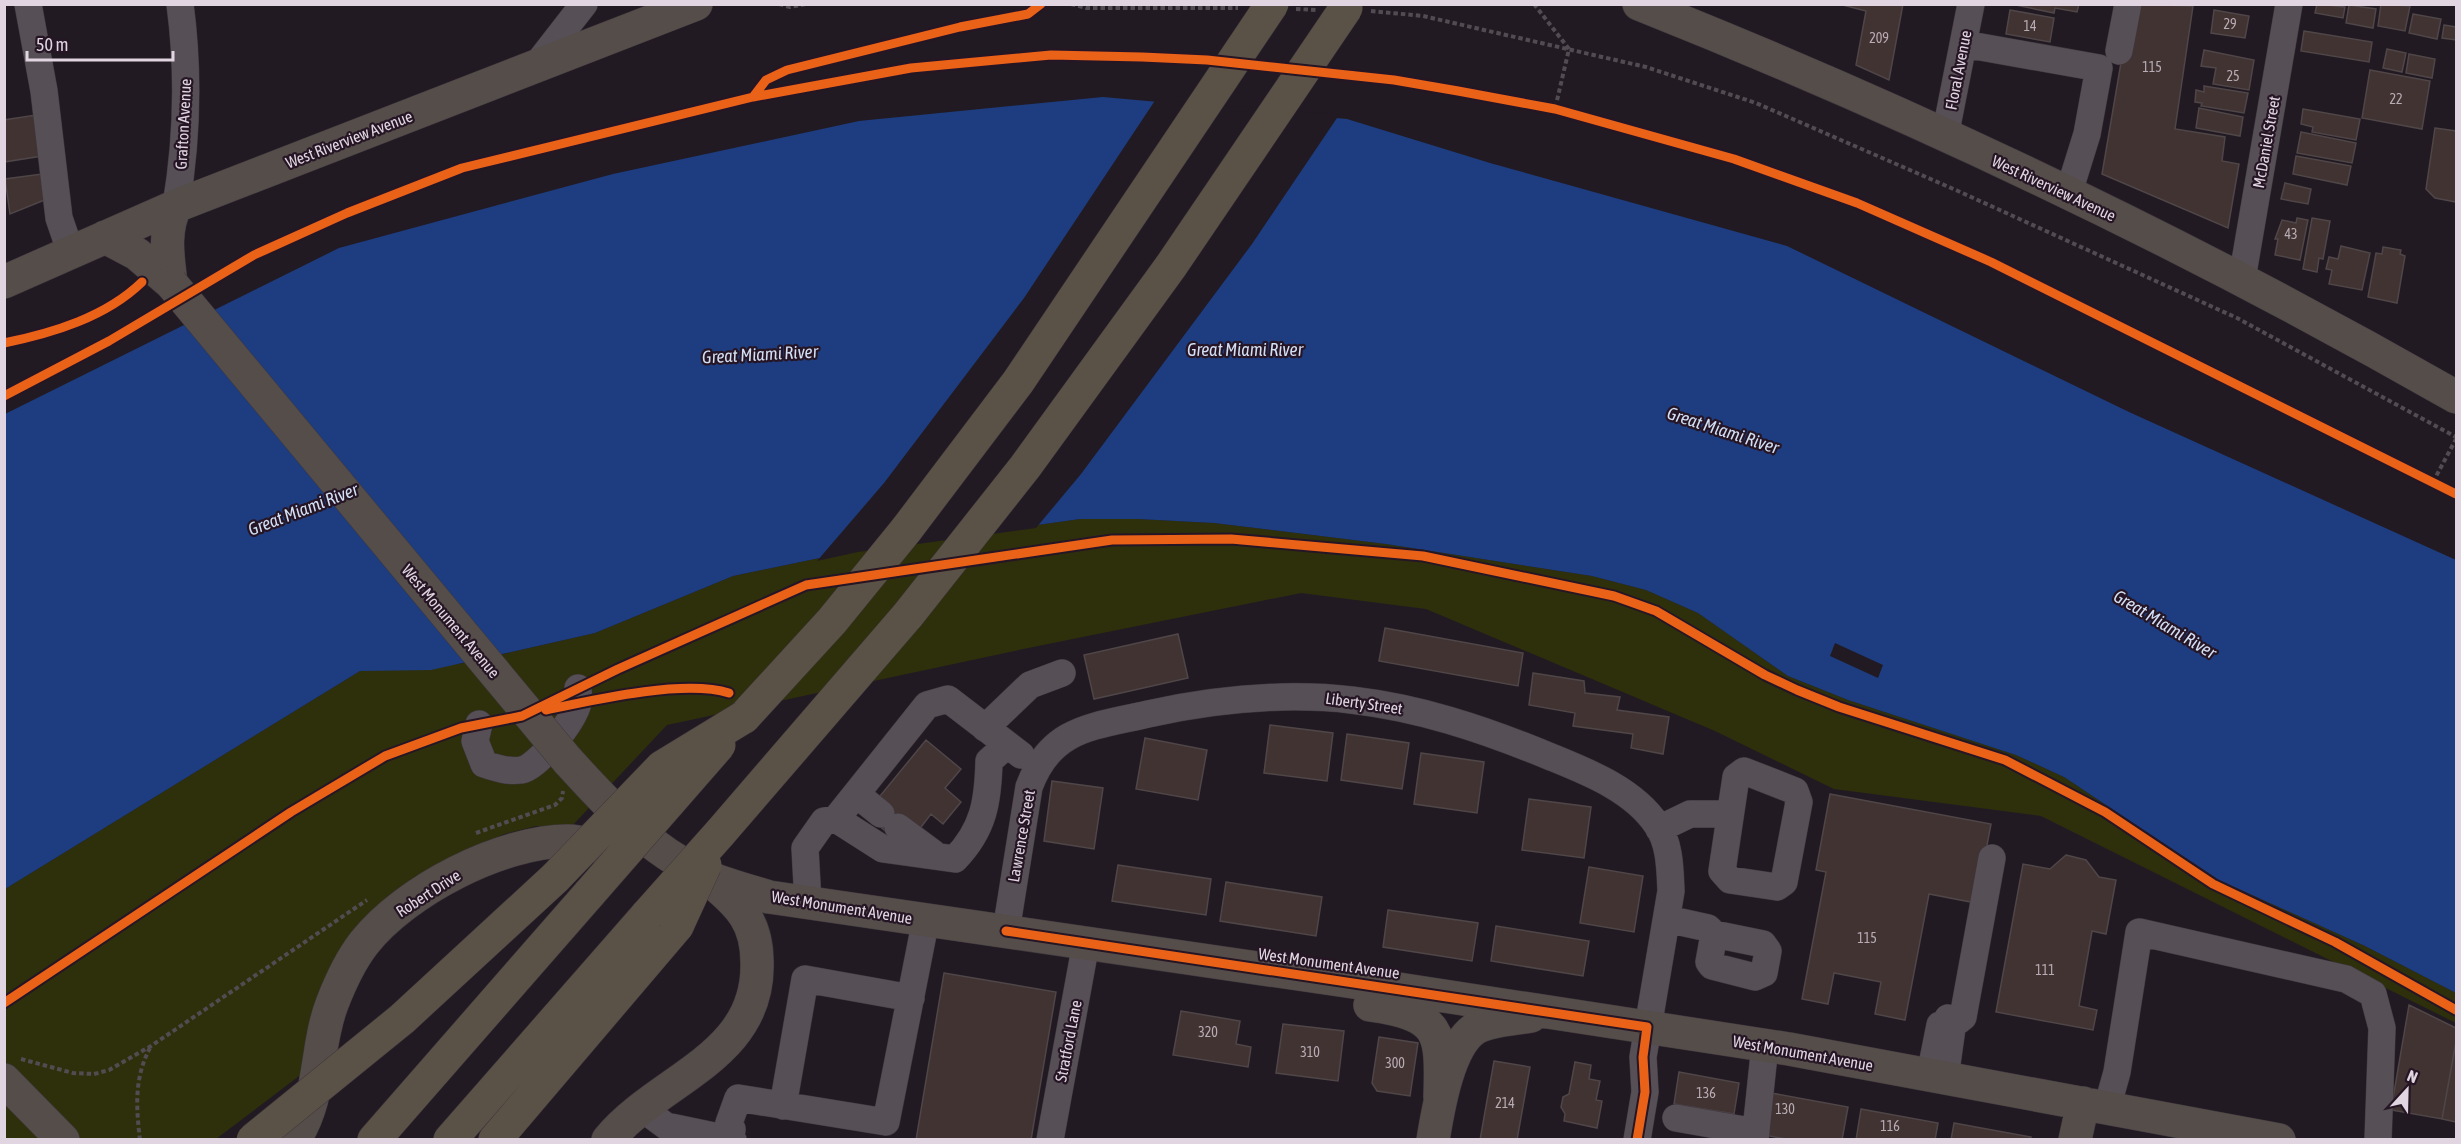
<svg xmlns="http://www.w3.org/2000/svg" width="2461" height="1144" viewBox="0 0 2461 1144" font-family="'Asap Condensed',sans-serif">
<style>
.green{fill:#2e300c}
.water{fill:#1d3d80}
.pier{fill:#221a22}
.building{fill:#423333;stroke:#4f4648;stroke-width:1.5}
.lines{fill:none;stroke-linecap:round;stroke-linejoin:round}
.minor-casing{stroke:#3e373e;stroke-width:28}
.major-casing{stroke:#3e373e;stroke-width:34}
.highway-casing{stroke:#3e373e;stroke-width:34}
.path{stroke:#524b52;stroke-width:4;stroke-dasharray:4.5 3;stroke-linecap:butt}
.minor{stroke:#564f56;stroke-width:27}
.major{stroke:#554d49;stroke-width:33}
.highway{stroke:#5b5247;stroke-width:33}
.major-bridge-casing{stroke:#3e373e;stroke-width:34;stroke-linecap:butt}
.highway-bridge-casing{stroke:#3e373e;stroke-width:34;stroke-linecap:butt}
.major-bridge{stroke:#554d49;stroke-width:33}
.highway-bridge{stroke:#5b5247;stroke-width:33}
.cycleway-casing{stroke:#261625;stroke-width:13}
.cycleway{stroke:#ea6118;stroke-width:9}
.labels{text-anchor:middle;dominant-baseline:central;stroke-width:4.5;stroke-linejoin:round;paint-order:stroke}
.number-label{font-size:14px;fill:#b8acb5}
.street-label{font-size:16px;fill:#e0d5e0;stroke:#261625}
.water-label{font-size:18px;font-style:italic;fill:#d3dff4;stroke:#261625}
</style>
<rect width="100%" height="100%" fill="#221a22"/>
<path class="green" d="M1080 519H1138L1214 523 1386 544 1592 576 1646 590 1698 613 1788 676 1848 700 2016 755 2064 777 2219 880 2365 946 2456 993V1023L2041 816 1834 789 1715 731 1426 609 1301 593 1033 647 667 725 571 827 536 826 504 834 448 859 319 992 307 1032 303 1073 216 1139 5 1140V889L360 671 459 664 595 633 733 576 858 550Z"/>
<path class="water" d="M1103 97 1347 119 1490 163 1787 246 2129 412 2456 560V993L2365 946 2219 880 2064 777 2016 755 1848 700 1788 676 1698 613 1646 590 1592 576 1386 544 1214 523 1138 519H1080L858 550 733 576 595 633 431 670 360 671 5 889V414L339 248 613 174 859 121Z"/>
<path class="pier" d="M1156 99 1339 115 1252 244 1081 474 1036 528 858 552 817 561 884 483 1024 298Z
M1835 643 1883 665 1878 678 1830 656Z"/>
<path class="building" d="M1903 4 1889 80 1856 65 1866 11 1839 4Z
M2011 4H2079L2077 12 2055 8 2054 13Z
M2131 4 2193 6 2175 129 2225 137 2222 161 2239 164 2228 228 2102 174Z
M2317 4 2345 7 2343 18 2315 13Z
M2381 4 2410 6 2405 31 2378 26Z
M2349 5 2376 9 2373 28 2346 23Z
M2010 10 2054 18 2050 42 2006 34Z
M2214 10 2249 16 2245 38 2211 33Z
M2413 14 2441 19 2437 39 2409 33Z
M2444 25 2456 27V40L2442 38Z
M2304 31 2372 42 2369 62 2301 51Z
M2387 49 2406 53 2402 72 2383 68Z
M2204 50 2254 60 2249 90 2213 84 2216 68 2201 66Z
M2409 54 2435 59 2432 78 2406 73Z
M2370 70 2430 81 2422 129 2362 118Z
M2204 86 2248 93 2244 113 2201 106 2202 103 2195 102 2196 90 2204 92Z
M2199 108 2243 117 2240 136 2196 128Z
M2303 109 2360 119 2356 140 2312 132 2313 127 2301 124Z
M36 115 42 156 4 162V120Z
M2435 128 2456 131V202L2435 198 2426 189Z
M2301 132 2356 143 2352 163 2297 153Z
M2296 156 2351 166 2347 185 2293 174Z
M42 174 47 199 10 214 5 179Z
M2285 183 2311 189 2308 204 2281 199Z
M2297 218 2308 220 2300 260 2275 255 2278 239H2275L2282 220 2296 223Z
M2312 218 2330 221 2323 259 2319 258 2317 272 2303 269Z
M2341 246 2370 253 2362 290 2329 284 2332 270 2326 269 2329 257 2338 259Z
M2383 247 2401 250 2400 254 2405 256 2397 303 2368 297 2376 253 2382 254Z
M1385 628 1523 653 1518 686 1379 661Z
M1178 634 1188 678 1094 699 1084 655Z
M1533 673 1584 681 1585 693 1620 697 1617 710 1669 717 1663 754 1631 748 1633 734 1573 726 1575 713 1529 705Z
M1270 725 1333 733 1327 781 1264 773Z
M1347 734 1409 743 1402 789 1341 780Z
M1145 738 1207 750 1198 800 1136 789Z
M926 740 961 769 945 788 961 802 943 824 931 814 918 831 891 836 875 822 880 796Z
M1421 753 1484 762 1477 813 1414 804Z
M1052 781 1103 788 1094 849 1044 841Z
M1830 794 1991 824 1976 903 1929 894 1905 1020 1875 1014 1881 982 1834 973 1828 1004 1802 999 1826 872 1816 870Z
M1529 799 1591 807 1584 858 1522 850Z
M2066 855 2086 860 2099 877 2116 880 2106 934 2092 931 2079 1006 2097 1010 2093 1030 1996 1012 2023 864 2050 869Z
M1118 865 1211 879 1206 915 1112 901Z
M1589 867 1643 876 1634 932 1580 923Z
M1226 882 1322 897 1316 936 1220 921Z
M1388 910 1478 923 1472 961 1383 947Z
M1496 926 1589 941 1583 976 1491 961Z
M944 973 1056 992 1031 1140H916Z
M2409 1005 2456 1028V1042L2442 1119 2391 1110Z
M1181 1011 1240 1021 1236 1044 1251 1047 1248 1067 1173 1055Z
M1283 1024 1344 1031 1338 1081 1276 1073Z
M1379 1037 1418 1043 1410 1096 1377 1091 1372 1083Z
M2456 1042V1122L2442 1119Z
M1494 1061 1530 1067 1517 1140H1480Z
M1575 1062 1591 1065 1589 1079 1600 1081 1596 1100 1602 1101 1597 1128 1564 1121 1565 1114 1561 1107 1563 1097 1569 1094Z
M1679 1072 1739 1083 1734 1114 1674 1104Z
M1771 1093 1848 1107 1842 1140H1791L1764 1135Z
M1861 1109 1938 1123 1935 1140H1856Z
M1954 1123 2031 1137 2030 1140H1951Z"/>
<g class="lines">
<g class="minor-casing">
<path id="minor" d="M28 4 44 91 59 218 71 253
M1964 44 2099 68 2087 134 2068 195
M2119 51 2128 4
M535 67 584 4
M1945 136 1971 4
M176 206C187 140 189 72 180 4
M2242 279 2289 4
M479 724 475 741 484 764C496 768 508 772 521 770 538 768 574 720 578 703 579 698 578 693 578 688
M985 728 1030 685 1062 673
M1744 771 1795 791 1799 802 1784 882 1777 887 1730 880 1722 871 1736 777Z
M856 794 881 814
M836 819 927 705 948 699 1021 755
M898 827 933 853
M1659 829 1690 814H1729
M808 903 805 848 824 821 836 819 883 849 955 859C984 829 988 801 989 761L1007 745
M1667 919 1708 928 1714 934 1763 944 1768 951 1764 973 1755 977 1712 966 1709 962 1714 934
M1006 931 1029 787C1051 727 1093 727 1148 714 1302 680 1407 697 1551 757 1588 772 1634 790 1657 825 1670 843 1670 869 1671 891L1643 1057 1645 1092 1637 1140
M1946 1023 1948 1018 1958 1021 1963 1017 1992 858
M1930 1075 1940 1025 1946 1023 1952 1028 1945 1078
M783 1106 805 979 911 998
M2107 1108 2117 1072 2139 932 2346 979 2373 994 2382 1028 2378 1140
M643 1109 666 1126 733 1140
M1676 1118 1756 1132
M731 1139 732 1129 729 1123 738 1098 886 1122 926 919
M1050 1140 1086 943
M1755 1140 1765 1045"/>
</g>
<g class="major-casing">
<path id="major" d="M1639 4C1920 116 2194 247 2456 397
M105 237 137 254 171 283
M4 282 176 206 696 4
M171 283C168 258 163 230 176 206
M568 761C609 806 648 849 704 875 724 885 748 890 769 897L1353 982 1789 1049 2279 1140
M1370 1005C1441 1015 1442 1031 1440 1097
M4 1080 63 1140
M294 1140C322 1099 315 1048 332 1004 340 983 350 961 364 943 405 891 501 841 568 841 582 841 598 847 613 850
M608 1140C659 1078 760 1058 757 962 757 923 741 906 712 882
M1433 1140C1438 1110 1448 1045 1476 1028 1490 1020 1515 1019 1531 1016
M2075 1140 2083 1103"/>
</g>
<g class="highway-casing">
<path id="highway" d="M744 717 832 621 906 530
M720 833 908 615
M402 1019 555 878
M374 1140 589 894
M450 1140 647 915
M495 1140 677 926"/>
</g>
<path class="path" d="M779 4 790 7 806 4
M1071 4 1086 8H1238
M1534 4 1569 49 1555 109
M1296 9 1316 10
M1371 11 1423 16 1646 67 1756 103 1958 191 2237 318 2456 437
M2433 482 2456 439
M476 833 555 805 562 798 563 791
M21 1059 73 1073 94 1074 109 1070 151 1046 367 900
M140 1140C136 1106 134 1077 151 1046"/>
<use href="#minor" class="minor"/>
<use href="#major" class="major"/>
<use href="#highway" class="highway"/>
<g class="major-bridge-casing">
<path id="major-bridge" d="M171 283 568 761"/>
</g>
<g class="highway-bridge-casing">
<path id="highway-bridge" d="M906 530 1018 382 1272 4
M908 615 1025 467 1171 266 1346 8
M555 878 662 767 744 717
M589 894 719 745
M647 915 720 833
M677 926 705 865
M253 1140 402 1019"/>
</g>
<use href="#major-bridge" class="major-bridge"/>
<use href="#highway-bridge" class="highway-bridge"/>
<g class="cycleway-casing">
<path id="cycleway" d="M753 97 766 80 787 70 960 27 1028 14 1041 4
M4 343C53 333 106 317 142 282
M4 396 109 341 254 255 347 213 462 168 753 97 911 68 1051 55 1142 57 1207 60 1394 80 1458 91 1555 109 1734 159 1857 203 1991 262 2456 494
M546 710C593 700 684 679 729 693
M1006 931 1647 1027 1643 1057 1645 1092 1637 1140
M4 1003 291 812 385 756 461 728 522 716 618 669 806 585 1112 540 1231 539 1423 556 1614 596 1656 611 1765 675 1797 690 1839 707 2005 760 2105 812 2213 884 2335 942 2456 1010"/>
</g>
<use href="#cycleway" class="cycleway"/>
</g>
<g class="labels">
<g class="number-label">
<text x="2230" y="24">29</text>
<text x="2030" y="26">14</text>
<text x="1879" y="38">209</text>
<text x="2152" y="67">115</text>
<text x="2233" y="76">25</text>
<text x="2396" y="99">22</text>
<text x="2291" y="234">43</text>
<text x="1867" y="938">115</text>
<text x="2045" y="970">111</text>
<text x="1208" y="1032">320</text>
<text x="1310" y="1052">310</text>
<text x="1395" y="1063">300</text>
<text x="1706" y="1093">136</text>
<text x="1505" y="1103">214</text>
<text x="1785" y="1109">130</text>
<text x="1890" y="1126">116</text>
</g>
<g class="street-label">
<text transform="translate(1958 70) rotate(-79)">Floral Avenue</text>
<text transform="translate(183 124) rotate(-87)">Grafton Avenue</text>
<text transform="translate(349 139) rotate(-21)">West Riverview Avenue</text>
<text transform="translate(2266 142) rotate(-80)">McDaniel Street</text>
<text transform="translate(2054 188) rotate(25)">West Riverview Avenue</text>
<text transform="translate(451 621) rotate(50)">West Monument Avenue</text>
<text transform="translate(1364 703) rotate(8)">Liberty Street</text>
<text transform="translate(1021 836) rotate(-80)">Lawrence Street</text>
<text transform="translate(428 893) rotate(-33)">Robert Drive</text>
<text transform="translate(842 907) rotate(9)">West Monument Avenue</text>
<text transform="translate(1329 963) rotate(8)">West Monument Avenue</text>
<text transform="translate(1068 1041) rotate(-79)">Stratford Lane</text>
<text transform="translate(1803 1053) rotate(10)">West Monument Avenue</text>
</g>
<g class="water-label">
<text x="1245" y="349">Great Miami River</text>
<text transform="translate(760 354) rotate(-3)">Great Miami River</text>
<text transform="translate(1723 430) rotate(18)">Great Miami River</text>
<text transform="translate(303 509) rotate(-21)">Great Miami River</text>
<text transform="translate(2165 624) rotate(31)">Great Miami River</text>
</g>
</g>
<rect width="2461" height="1144" fill="none" stroke="#e0d5e0" stroke-width="12"/>
<g transform="translate(2407 1090) rotate(22)" stroke="#261625" stroke-width="4.5" paint-order="stroke">
<path d="M0-4.5L10 22L0 15L-10 22Z" fill="#e0d5e0"/>
<text y="-9" font-size="16" font-weight="bold" text-anchor="middle" fill="#e0d5e0">N</text>
</g>
<path d="M27 51v9h146v-9" fill="none" stroke="#e0d5e0" stroke-width="3"/>
<text x="36" y="51" font-size="18" fill="#e0d5e0" stroke="#261625" stroke-width="4.5" paint-order="stroke">50 m</text>
</svg>
